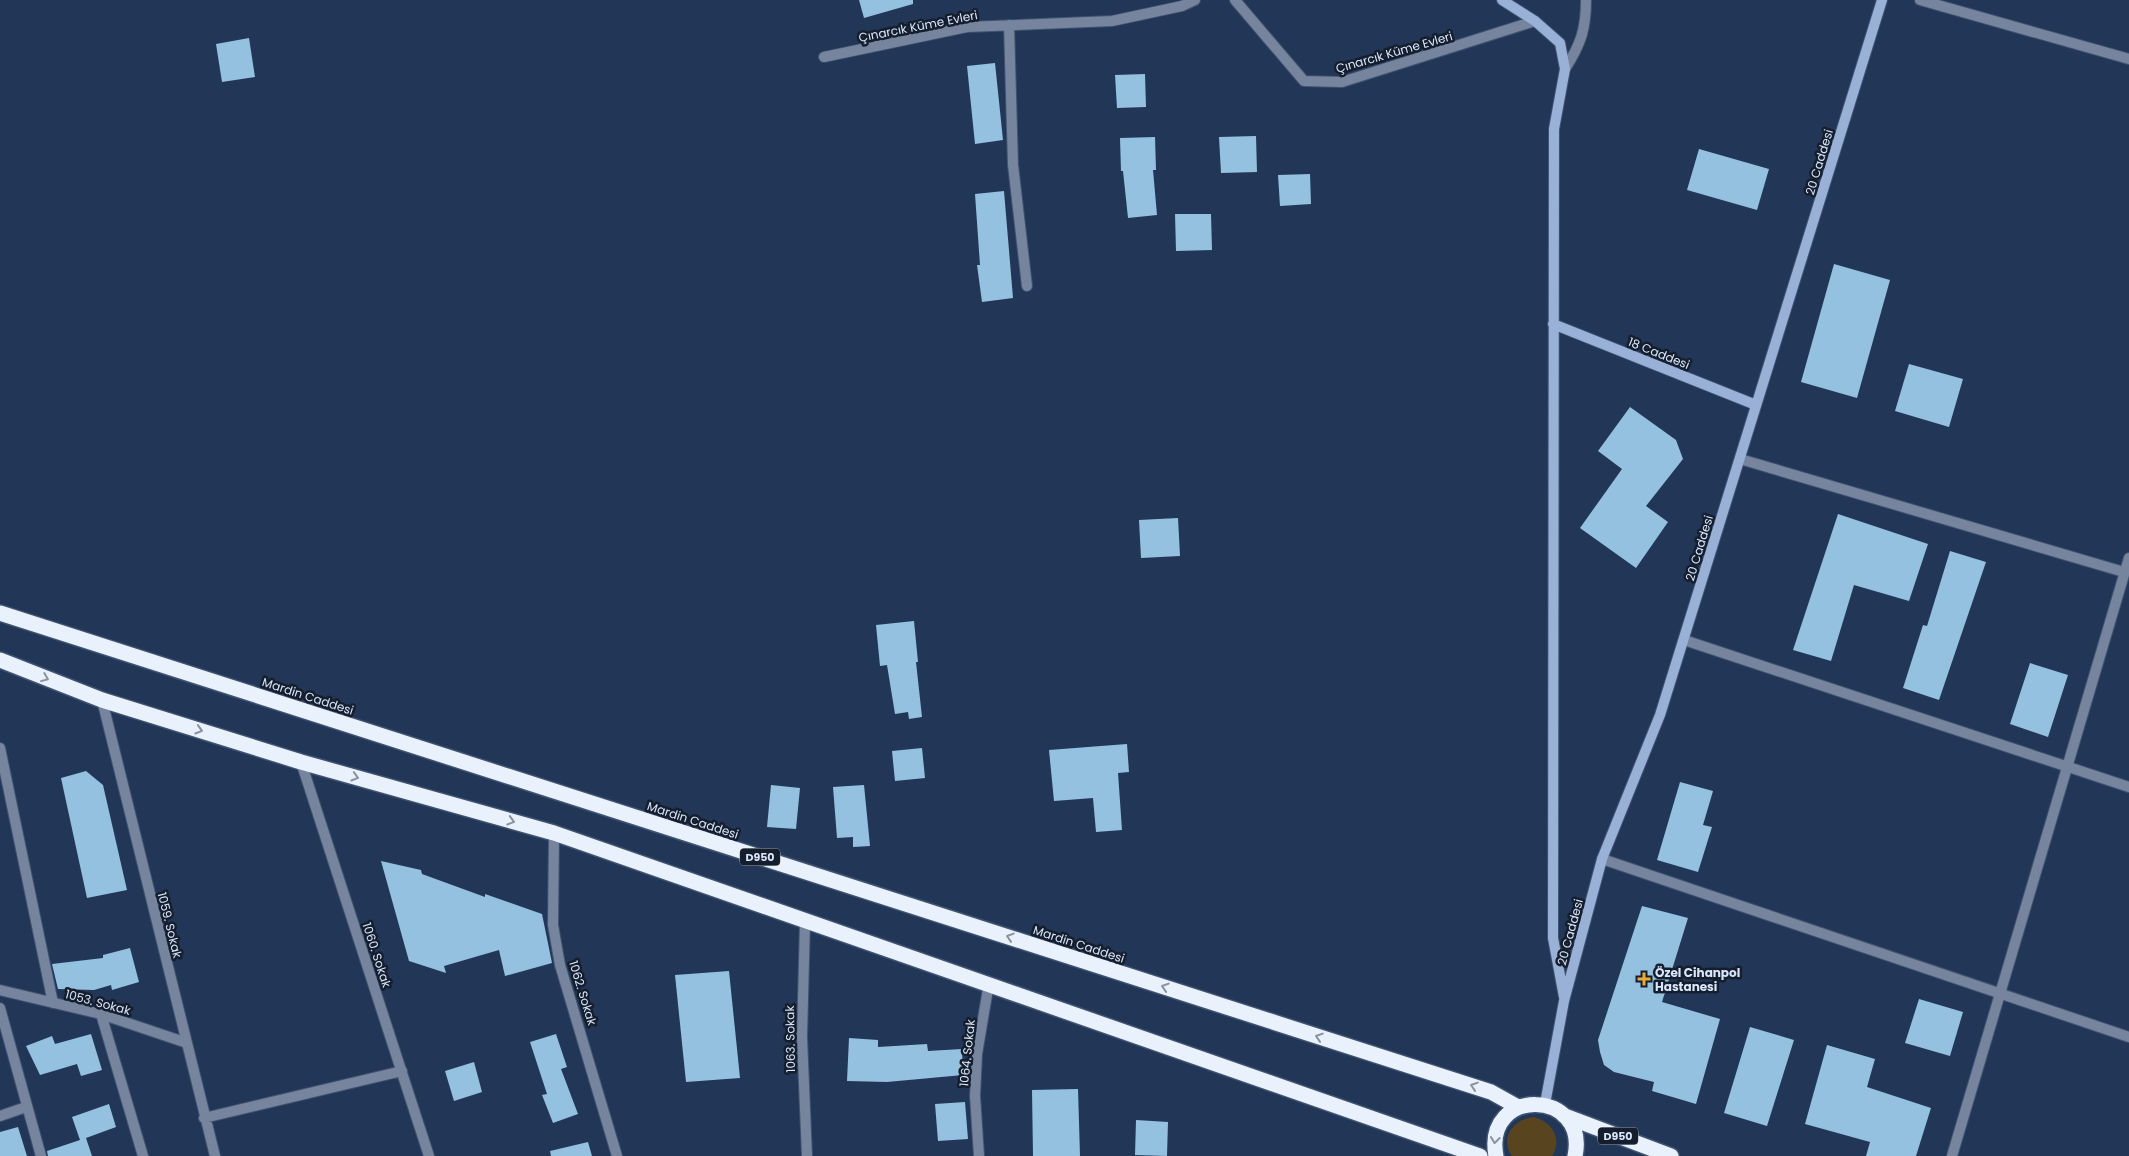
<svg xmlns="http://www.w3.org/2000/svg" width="2129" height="1156" viewBox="0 0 2129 1156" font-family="Poppins,sans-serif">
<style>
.green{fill:#594420}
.building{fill:#95c1e0}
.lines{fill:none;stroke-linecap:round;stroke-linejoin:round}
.street-casing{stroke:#3f5371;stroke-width:12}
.secondary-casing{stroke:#3f5371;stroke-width:12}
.highway-casing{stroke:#3f5371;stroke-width:18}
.street{stroke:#76859d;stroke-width:10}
.secondary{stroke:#99b1d7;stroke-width:10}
.highway{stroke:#e9f1fd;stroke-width:15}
.oneway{stroke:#8a929f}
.poi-dot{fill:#e8ab37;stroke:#151e2d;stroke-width:2}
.labels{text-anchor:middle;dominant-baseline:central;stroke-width:5;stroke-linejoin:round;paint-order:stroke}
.shield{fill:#151e2d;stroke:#9eaabd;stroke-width:1}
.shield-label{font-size:11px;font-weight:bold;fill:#d9e6fb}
.street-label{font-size:12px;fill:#d9e6fb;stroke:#151e2d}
.poi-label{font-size:12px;font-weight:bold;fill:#d9e6fb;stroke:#151e2d;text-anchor:start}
</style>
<rect width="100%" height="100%" fill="#223757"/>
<path class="green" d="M1534 1117C1552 1122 1563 1139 1552 1156H1512C1499 1137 1514 1119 1534 1117Z"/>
<path class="building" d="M859 0H913V4L864 18Z
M249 38 255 77 222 82 216 44Z
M995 63 1003 140 975 144 967 66Z
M1145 74 1146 107 1117 108 1115 75Z
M1256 136 1257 172 1221 173 1219 137Z
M1155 137 1156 170H1153L1157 215 1128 218 1123 171H1121L1120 138Z
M1699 149 1769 169 1757 210 1687 190Z
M1310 174 1311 204 1280 206 1278 175Z
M1004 191 1013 298 982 302 977 265H980L975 194Z
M1175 214H1211L1212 250 1176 251Z
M1834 264 1890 280 1857 398 1801 382Z
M1909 364 1963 379 1949 427 1895 411Z
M1630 407 1676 440 1683 459 1646 506 1668 522 1636 568 1580 528 1622 469 1598 451Z
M1838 514 1928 544 1909 601 1854 585 1831 661 1793 650Z
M1178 518 1180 556 1141 558 1139 520Z
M1950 551 1986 562 1939 700 1903 688 1923 625 1927 626Z
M914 621 918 662H916L922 717 909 719 908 712 895 714 887 665 880 666 876 625Z
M2030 663 2068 675 2048 737 2010 724Z
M1127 744 1129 772 1118 773 1122 830 1096 832 1093 798 1054 801 1049 750Z
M922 748 925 778 895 781 892 751Z
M86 771 103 785 127 890 87 898 61 778Z
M1680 782 1713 791 1703 825 1712 827 1698 872 1657 860Z
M771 785 800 788 796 829 767 827Z
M864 785 870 846 853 847V837L837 838 833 787Z
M381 861 421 870 422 874 485 897V894L542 914 552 963 505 976 499 950 444 966 446 973 409 961Z
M1642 906 1688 918 1662 1002 1720 1019 1696 1104 1652 1091 1654 1082 1614 1072 1604 1065 1600 1052 1598 1040Z
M130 948 139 982 112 990 111 985 94 990 58 989 52 964 103 958V955Z
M729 971 740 1078 686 1082 675 975Z
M1919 999 1963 1012 1950 1056 1905 1043Z
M1750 1027 1794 1040 1767 1126 1724 1113Z
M91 1034 102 1070 81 1076 77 1064 40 1075 26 1046 52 1036 55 1044Z
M556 1034 567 1067 561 1069 578 1114 553 1123 542 1095 547 1094 530 1042Z
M849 1038 878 1040V1047L927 1044 928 1051 962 1049 963 1075 887 1082 847 1081Z
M1827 1045 1875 1059 1867 1087 1931 1108 1916 1156H1866L1870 1142 1805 1124Z
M474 1062 482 1092 454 1101 445 1071Z
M1078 1089 1080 1156H1033L1032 1090Z
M965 1102 968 1139 938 1141 935 1104Z
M109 1104 116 1127 86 1138 92 1156H48L47 1151 80 1140 72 1117Z
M1136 1120 1168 1122 1167 1156 1135 1155Z
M18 1127 27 1156H0V1132Z
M588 1142 592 1156H551L550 1151Z"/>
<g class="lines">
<g class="street-casing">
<path id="street" d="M1235 0 1304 81 1342 82 1535 21
M1920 0 2129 59
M1009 25 1013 165 1027 286
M824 57 967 27 1112 21 1182 6 1195 0
M1565 69C1581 44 1586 29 1586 0
M1740 459 2124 572
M1684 640 2129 787
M102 700 215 1156
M0 748 53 1003
M301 762 429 1156
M554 833 553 925 560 965 617 1156
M1602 859 2129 1037
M805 922 802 1037 807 1156
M0 990 101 1014 187 1043
M0 1008 41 1156
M101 1014 143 1156
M0 1116 26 1107
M204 1118 402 1071
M979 1156 975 1096 977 1054 989 983
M1952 1156 2129 558"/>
</g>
<g class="secondary-casing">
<path id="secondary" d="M1502 0 1535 21 1560 43 1565 69 1554 129 1553 938 1564 997
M1553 324 1756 405
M1545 1104 1564 1001 1602 859 1660 715 1882 0"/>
</g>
<g class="highway-casing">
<path id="highway" d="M0 613 1491 1092 1518 1107
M0 660 102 700 301 762 554 833 1480 1156
M1565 1116 1671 1156
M1496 1156C1483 1086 1589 1089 1575 1156"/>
</g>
<use href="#street" class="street"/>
<use href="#secondary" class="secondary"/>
<use href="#highway" class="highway"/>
</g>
<defs><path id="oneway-chevron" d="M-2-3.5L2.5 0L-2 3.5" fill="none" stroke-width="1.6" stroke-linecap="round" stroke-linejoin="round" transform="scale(1.25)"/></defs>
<g class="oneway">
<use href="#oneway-chevron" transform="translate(45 678) rotate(22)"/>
<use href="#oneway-chevron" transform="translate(199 730) rotate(17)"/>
<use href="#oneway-chevron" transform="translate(355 777) rotate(16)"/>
<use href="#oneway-chevron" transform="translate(511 821) rotate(16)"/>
<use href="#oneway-chevron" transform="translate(1010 937) rotate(-162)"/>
<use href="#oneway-chevron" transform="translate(1165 987) rotate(-162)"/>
<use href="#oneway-chevron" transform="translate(1319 1037) rotate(-162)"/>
<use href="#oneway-chevron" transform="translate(1474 1086) rotate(-162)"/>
<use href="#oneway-chevron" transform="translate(1495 1140) rotate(96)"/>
</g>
<path class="poi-dot" d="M1641.5 971.5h5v5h5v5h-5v5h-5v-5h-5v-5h5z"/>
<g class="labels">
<g class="shield">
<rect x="740" y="848.5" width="40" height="17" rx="4"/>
<rect x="1598" y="1127.5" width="40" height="17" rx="4"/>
</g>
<g class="shield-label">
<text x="760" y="857">D950</text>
<text x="1618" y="1136">D950</text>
</g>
<g class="street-label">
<text transform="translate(918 26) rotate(-11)">Çınarcık Küme Evleri</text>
<text transform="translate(1394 52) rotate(-16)">Çınarcık Küme Evleri</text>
<text transform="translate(1819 162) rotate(-73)">20 Caddesi</text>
<text transform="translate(1659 353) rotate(22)">18 Caddesi</text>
<text transform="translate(1699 548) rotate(-73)">20 Caddesi</text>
<text transform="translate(308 696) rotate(18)">Mardin Caddesi</text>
<text transform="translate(693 820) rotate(18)">Mardin Caddesi</text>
<text transform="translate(170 925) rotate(76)">1059. Sokak</text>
<text transform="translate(1570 932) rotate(-75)">20 Caddesi</text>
<text transform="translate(1079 944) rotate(18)">Mardin Caddesi</text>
<text transform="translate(377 955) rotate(72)">1060. Sokak</text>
<text transform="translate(583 993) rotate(73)">1062. Sokak</text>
<text transform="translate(98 1002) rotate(15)">1053. Sokak</text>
<text transform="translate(790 1039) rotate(-91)">1063. Sokak</text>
<text transform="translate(967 1053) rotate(-84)">1064. Sokak</text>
</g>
<g class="poi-label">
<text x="1655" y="972">Özel Cihanpol<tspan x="1655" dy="14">Hastanesi</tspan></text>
</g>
</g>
</svg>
